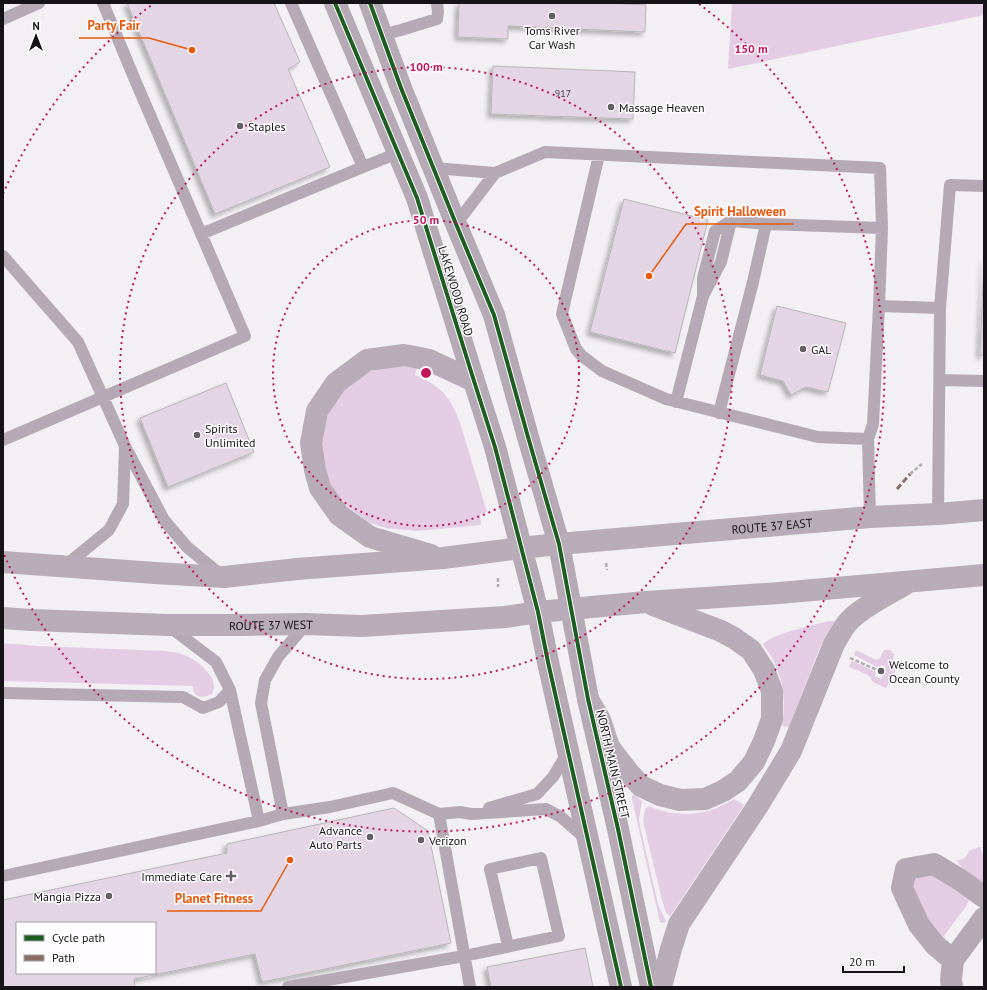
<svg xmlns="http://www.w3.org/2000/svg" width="987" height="990" viewBox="0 0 987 990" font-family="'PT Sans',sans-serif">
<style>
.green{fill:#e5cce5}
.building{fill:#e4d5e4;stroke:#b8b6b8;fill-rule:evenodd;filter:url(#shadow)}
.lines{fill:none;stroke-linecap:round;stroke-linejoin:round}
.path{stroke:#b4abb4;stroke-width:2.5;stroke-dasharray:4 2;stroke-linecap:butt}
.service{stroke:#b6a9b6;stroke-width:12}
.minor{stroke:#b6a9b6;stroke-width:22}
.primary{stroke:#b6a9b6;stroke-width:22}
.trunk{stroke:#b8acb8;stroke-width:22}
.quiet{stroke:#8d6e63;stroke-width:3;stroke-dasharray:6 3;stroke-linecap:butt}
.cycleway-casing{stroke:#fffdff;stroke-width:6}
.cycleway{stroke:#1b5e20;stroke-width:4}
.ring{fill:none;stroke:#c2185b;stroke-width:2;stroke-dasharray:2 4}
.poi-dot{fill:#626062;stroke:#fffdff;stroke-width:1.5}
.labels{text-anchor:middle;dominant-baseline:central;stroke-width:3;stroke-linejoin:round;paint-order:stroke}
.number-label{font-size:10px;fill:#494449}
.poi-label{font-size:12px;fill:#151315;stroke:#fffdff;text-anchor:start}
.street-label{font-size:12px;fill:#151315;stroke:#fffdff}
.centre{fill:#c2185b;stroke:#fffdff;stroke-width:2}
.ring-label{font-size:12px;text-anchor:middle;font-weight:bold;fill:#c2185b;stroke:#fffdff;stroke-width:3;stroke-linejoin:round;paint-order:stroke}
.leader{fill:none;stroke:#e8590c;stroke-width:1.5}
.callout-dot{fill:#e8590c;stroke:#fffdff;stroke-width:1.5}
.callout-label{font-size:13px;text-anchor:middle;font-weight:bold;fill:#e8590c;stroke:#fffdff;stroke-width:3;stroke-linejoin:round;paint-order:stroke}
</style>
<defs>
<filter id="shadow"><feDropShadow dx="-3.5" dy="3.5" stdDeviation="2" flood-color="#0004"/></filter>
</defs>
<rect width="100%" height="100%" fill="#f2f0f2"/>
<path class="green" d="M732 3H984V15L728 69Z
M404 366 417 368 415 375C441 386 451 397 460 423L487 512 480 514 481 525 417 531 386 528 368 522 348 507 334 490 329 481 325 471 321 445 326 417 341 393 363 374 380 368Z
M829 621H835L830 628 820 647 789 727 782 726C787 695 782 669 763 644 775 633 813 625 829 621Z
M3 643 38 646 165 651C170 652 176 652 181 654 193 657 216 674 214 688 214 689 212 693 212 694 202 699 193 698 193 686L3 681Z
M856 650 876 660 879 659 884 650H890L894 654 893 662 899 665 886 688 873 682 870 677 866 674 849 667 852 661 876 672 875 676 881 679 886 667 882 665 879 668 854 655Z
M634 795 642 801 639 819 640 826 658 904 666 922 662 923 660 922 656 905 632 799V796Z
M734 799 744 805 670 916 666 913 662 900 643 821 645 809 649 806C671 816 699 817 721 806 726 804 730 801 734 799Z
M980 847 984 857V884L962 868 957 861 965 858 970 850Z
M936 874 969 900 966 906 944 936 940 940 912 896 915 878Z"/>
<path class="building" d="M127 3H274L300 62 288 69 330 167 215 214Z
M459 3H603L646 5 645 32 508 26V39L458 37Z
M493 66 635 72 633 119 491 114Z
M624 199 708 220 675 353 590 332Z
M984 260V355H980Z
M777 306 846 323 828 392 806 387 791 395 783 381 760 375Z
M226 383 254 452 168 487 140 418Z
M394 808 428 831 451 943 262 982 255 954 134 979 135 987H3V900L227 853V844ZM17 923H155V973H17Z
M585 948 593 987H491L487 967Z"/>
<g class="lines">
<path class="path" d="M910 474 922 464
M606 563 607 570
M498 578V587
M850 658 877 670
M984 847V848"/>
<path class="service" d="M3 19 39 3
M382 35 401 30 437 19 438 12 437 3
M599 155 562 314 576 349 582 356 602 371 666 399 818 437 868 439
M363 167 398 153
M434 168 495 173 456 224
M495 173 545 152 880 168 882 228 879 306 940 308 938 514
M201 234 363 167 291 3
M3 256 78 342 125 446 164 520 187 547 221 575
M703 296V278L715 231 731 221 766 224 882 228
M940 308 950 185 984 186
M940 380 984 381
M676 402 703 296 721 262 731 221
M719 413 753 282 766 224
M3 440 245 336 135 80 103 3
M870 517 868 439 873 424 879 306
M65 566 109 530 123 504 125 447
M170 627 216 662 230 690 259 821
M3 693 183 697 203 708 219 702 230 690
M489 808 537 794 553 777 568 752
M283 814 261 703 265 680 278 657 306 624
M439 814 470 987
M3 876 259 821 283 814 330 807 393 793 439 814 460 812 471 814 546 809 561 817 586 839
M288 987 464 956 559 936 541 858 490 869 508 946"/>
<path class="minor" d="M953 960 935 945 919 925 902 888 906 869 934 864 962 881 984 897
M952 987 951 980 953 960 984 918"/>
<path class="primary" d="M335 3 417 198 474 381 495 447 538 612 548 662 621 987
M370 3 401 88 456 224 494 315 528 437 559 544 588 699 618 829 651 987"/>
<g class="trunk">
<path d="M431 555 370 537 339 515 320 488 315 470 311 443 317 411 336 383 367 360 404 355 420 358 429 360 474 381"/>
<path id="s1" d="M3 562 155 573 224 577 297 569 443 558 521 548 559 544 870 517 938 514 984 510"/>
<path id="s2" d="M3 618 31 620 168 625H240L306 624 362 626 505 617 538 612 646 602 779 593 984 575"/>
<path d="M588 699 600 720 609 747 629 773 641 786 660 795 680 800 705 799 723 791 738 781 754 762 764 741 772 719V691L764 670 751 650 734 638 721 631 653 605"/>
<path d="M661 987 671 949 679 924 757 807 791 751 834 644C839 636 843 627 849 621 862 607 887 595 904 585"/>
</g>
<path class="quiet" d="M897 489 910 474"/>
<g class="cycleway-casing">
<path id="cycleway" d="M335 3 417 198 474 381 495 447 538 612 548 662 621 987
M370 3 401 88 456 224 494 315 528 437 559 544 588 699 618 829 651 987"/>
</g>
<use href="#cycleway" class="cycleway"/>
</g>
<g class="ring">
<circle cx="426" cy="373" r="153"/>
<circle cx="426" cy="373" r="306"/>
<path d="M3 194A459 459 0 0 1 153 4M699 4A459 459 0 1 1 3 552"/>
</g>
<g class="poi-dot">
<circle cx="552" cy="16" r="4"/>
<circle cx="611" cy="107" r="4"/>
<circle cx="240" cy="126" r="4"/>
<circle cx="803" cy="349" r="4"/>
<circle cx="197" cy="435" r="4"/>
<circle cx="881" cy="671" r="4"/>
<circle cx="370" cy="837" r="4"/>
<circle cx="421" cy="840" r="4"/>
<path d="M229 870h4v4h4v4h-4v4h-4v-4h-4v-4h4z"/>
<circle cx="109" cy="896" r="4"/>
</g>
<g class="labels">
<g class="number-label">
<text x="563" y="93">917</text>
</g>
<g class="poi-label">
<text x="552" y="30" text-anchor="middle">Toms River<tspan x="552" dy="14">Car Wash</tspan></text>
<text x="619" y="107">Massage Heaven</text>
<text x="248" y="126">Staples</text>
<text x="811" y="349">GAL</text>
<text x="205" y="428">Spirits<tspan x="205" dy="14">Unlimited</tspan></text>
<text x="889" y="664">Welcome to<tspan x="889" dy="14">Ocean County</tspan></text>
<text x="362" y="830" text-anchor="end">Advance<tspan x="362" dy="14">Auto Parts</tspan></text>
<text x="429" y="840">Verizon</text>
<text x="222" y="876" text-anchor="end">Immediate Care</text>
<text x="101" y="896" text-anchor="end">Mangia Pizza</text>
</g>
<g class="street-label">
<text transform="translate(456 291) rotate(73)">LAKEWOOD ROAD</text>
<text stroke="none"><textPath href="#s1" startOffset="772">ROUTE 37 EAST</textPath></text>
<text stroke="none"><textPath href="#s2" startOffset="268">ROUTE 37 WEST</textPath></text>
<text transform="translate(613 764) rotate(77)">NORTH MAIN STREET</text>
</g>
</g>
<circle cx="426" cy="373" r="6" class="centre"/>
<g class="ring-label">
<text x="751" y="53">150 m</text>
<text x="426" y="71">100 m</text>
<text x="426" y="224">50 m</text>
</g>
<path class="leader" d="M192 50L149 38H79M649 276L686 224H794M290 860L261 911H167"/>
<g class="callout-dot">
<circle cx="192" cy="50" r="4"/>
<circle cx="649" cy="276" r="4"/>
<circle cx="290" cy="860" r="4"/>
</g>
<g class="callout-label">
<text x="114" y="30">Party Fair</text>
<text x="740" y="216">Spirit Halloween</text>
<text x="214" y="903">Planet Fitness</text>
</g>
<rect width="987" height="990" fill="none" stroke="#151315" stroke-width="8"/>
<rect x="16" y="922" width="140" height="52" fill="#fffdff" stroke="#a19fa1"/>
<rect x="24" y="935" width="20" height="6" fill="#1b5e20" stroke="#a19fa1"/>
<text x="52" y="942" font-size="12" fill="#151315">Cycle path</text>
<rect x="24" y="955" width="20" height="6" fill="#8d6e63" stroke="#a19fa1"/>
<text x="52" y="962" font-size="12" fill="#151315">Path</text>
<g transform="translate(36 36)" stroke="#fffdff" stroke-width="3" paint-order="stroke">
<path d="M0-3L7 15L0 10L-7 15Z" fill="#151315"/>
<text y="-6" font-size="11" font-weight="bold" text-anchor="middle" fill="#151315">N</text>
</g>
<path d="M843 966v6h61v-6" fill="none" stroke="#151315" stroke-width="2"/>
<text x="849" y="966" font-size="12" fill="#151315" stroke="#fffdff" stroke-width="3" paint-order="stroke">20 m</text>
</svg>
